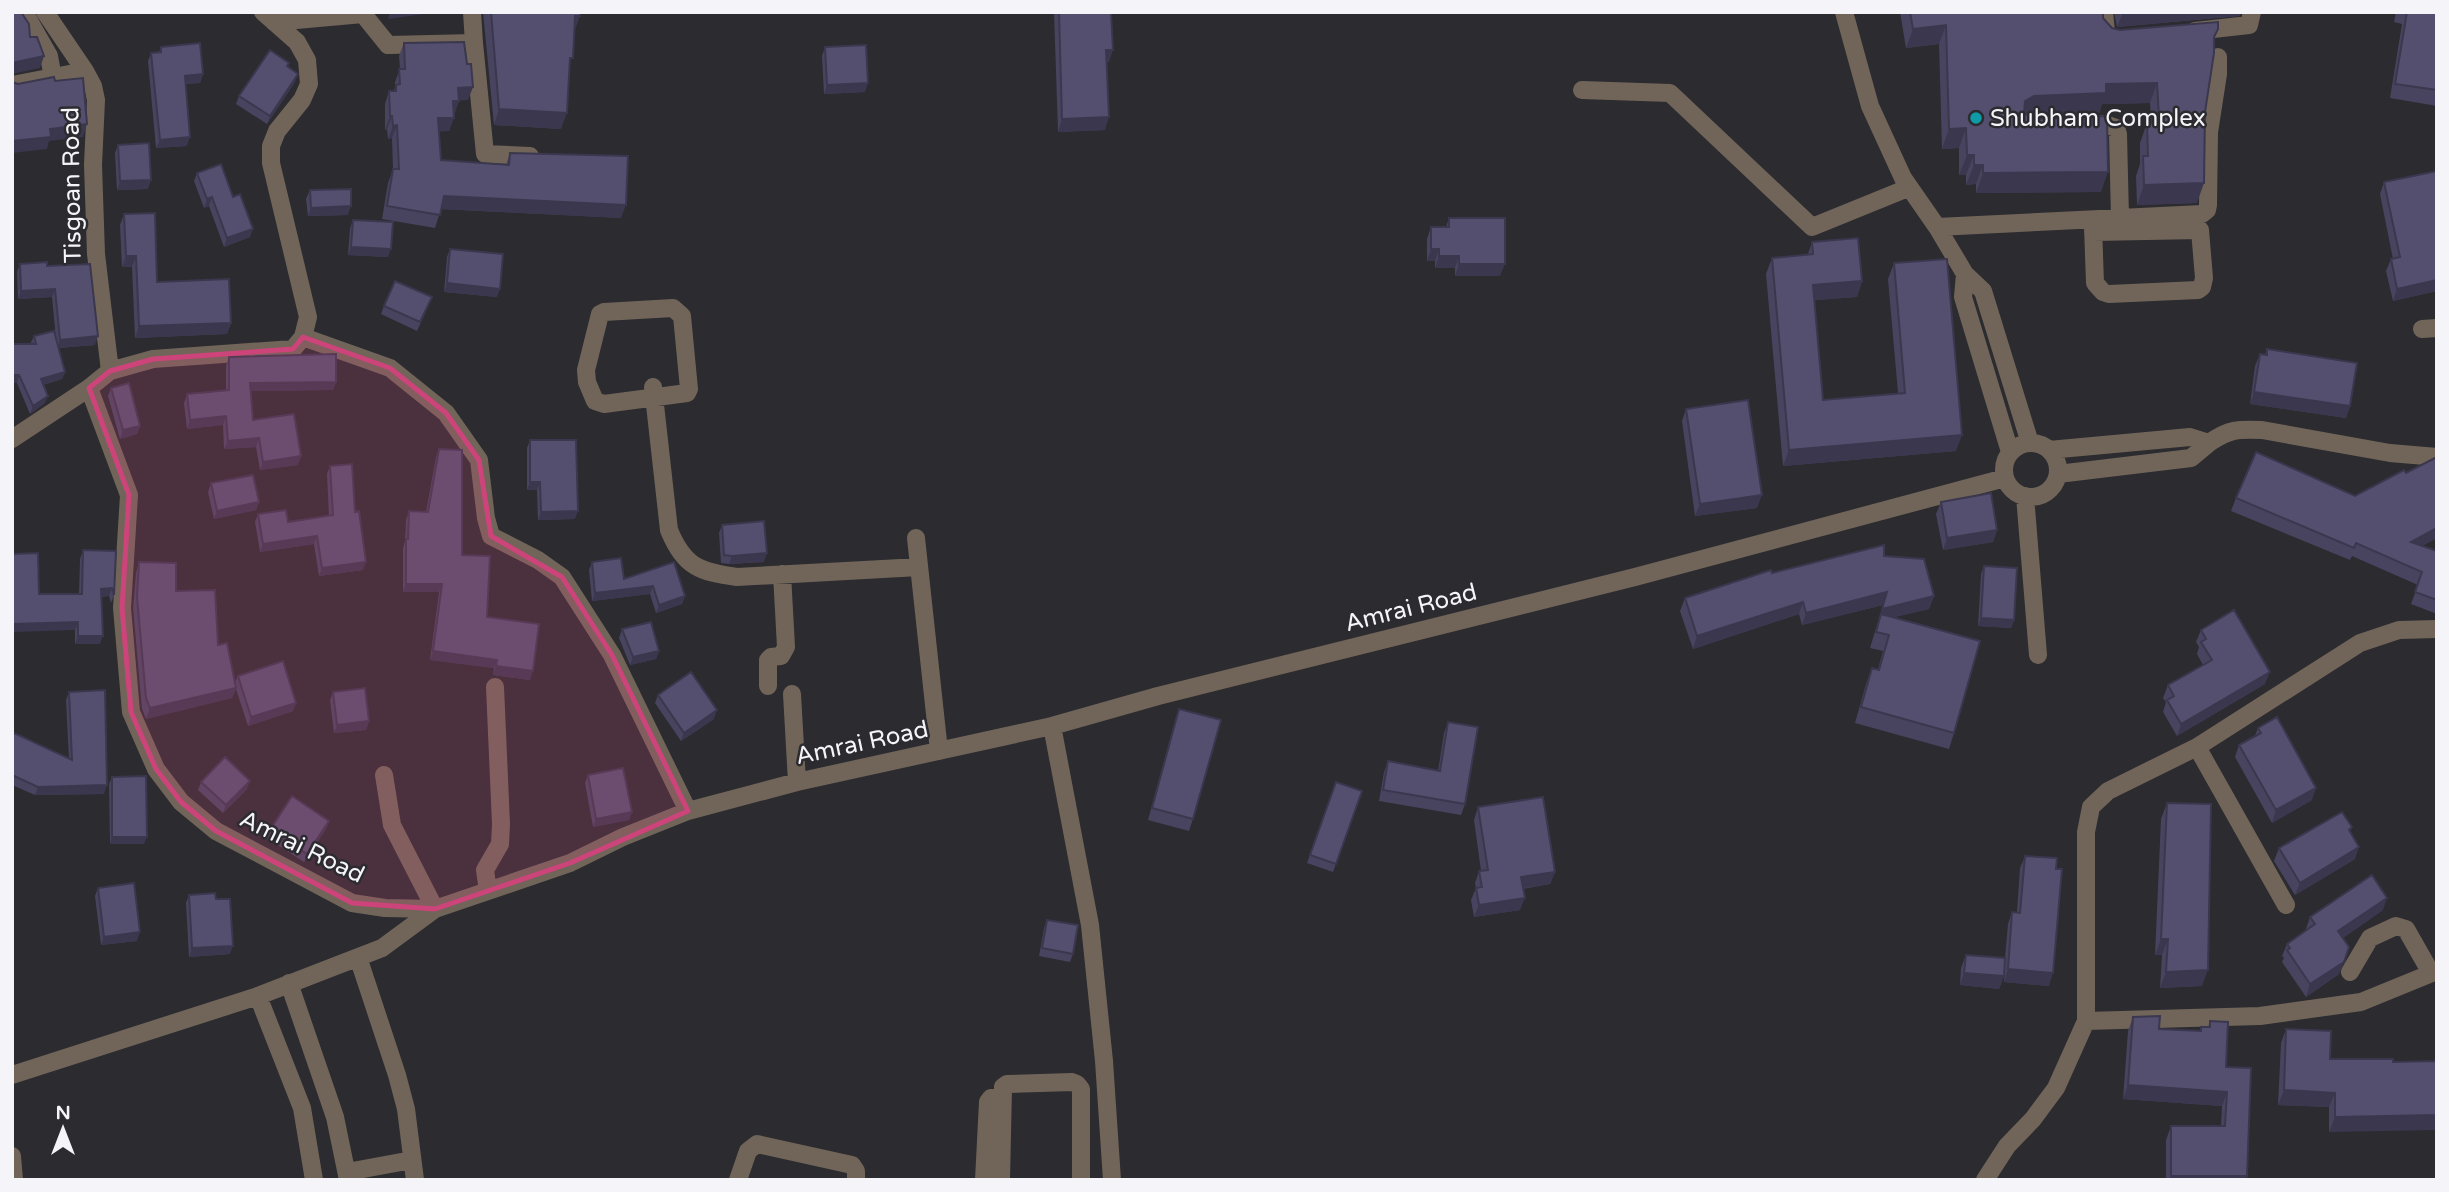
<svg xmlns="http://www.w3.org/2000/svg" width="2449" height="1192" viewBox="0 0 2449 1192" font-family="'Varela Round',sans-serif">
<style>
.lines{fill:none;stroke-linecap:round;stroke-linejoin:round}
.street{stroke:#716559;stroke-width:18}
.wall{fill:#48445f}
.shaded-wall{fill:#3b374e}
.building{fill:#544f6f;stroke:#3b374e;stroke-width:2}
.marked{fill:#cc447a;fill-opacity:0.2;stroke:#cc447a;stroke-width:5;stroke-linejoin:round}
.culture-dot{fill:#0f9aa8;stroke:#2b2b30;stroke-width:2.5}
.labels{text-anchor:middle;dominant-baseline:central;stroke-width:5;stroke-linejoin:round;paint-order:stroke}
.poi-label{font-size:24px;fill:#f5f4f8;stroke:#2b2b30;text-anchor:start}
.street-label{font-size:24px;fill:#f5f4f8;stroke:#2b2b30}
</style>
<rect width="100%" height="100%" fill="#2b2b30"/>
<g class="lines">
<path class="street" d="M24 12 49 56 53 78
M45 12 85 71 93 86 96 100 93 165 96 254 110 371
M472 12 474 43
M1844 12 1870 106 1903 178 1937 227 1965 274 1983 291 2030 443
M2104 12 2106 32 2109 37 2115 39
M274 22 363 14 388 45 474 43 485 154 530 156
M2195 31 2249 25 2252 12
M12 85 85 71
M1582 90 1670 93 1812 227 1908 188
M2083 125 2105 124 2116 128 2118 134 2120 218
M2093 220V226L2095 283 2103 292 2109 294 2198 290 2202 287 2204 278 2200 230 2093 232
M1937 227 2202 214 2207 210 2208 205 2209 132 2218 74V57
M1965 274 1963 297 2010 452
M673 308 682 316 689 389 687 393 604 404 595 401 587 382 586 370 600 314 604 312Z
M2422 329 2437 328
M303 337 390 368 446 413 479 460 486 518 491 536 538 560 562 577 612 655 688 811
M653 387 669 530C684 567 700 572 737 577L919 567
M89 388 129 495 122 608 131 712 156 769 181 802 216 831 352 903 385 908 435 909 570 863 623 837 688 811 797 782 1052 726 1158 696 1635 577 2005 478
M12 439 89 388 110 371 153 359 293 349 303 337 308 317 271 163V146L277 131 302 100 309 84 307 60 297 42 263 12
M2209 443C2229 429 2238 429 2262 430L2390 453 2437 457
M2004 470a27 27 0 1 1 54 0a27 27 0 1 1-54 0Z
M2049 450 2190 437 2209 443 2191 458 2058 474
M2025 496 2038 655
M916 538 939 751
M768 686V660L771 657 781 656 786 647 782 574
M792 694 797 782
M1052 726 1090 925 1104 1061 1112 1180
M2197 747 2286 905
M384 775 392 825 435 909
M488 891 485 870 500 844 501 824 495 687
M358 957 397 1075 406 1109 415 1180
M2350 972 2370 938 2396 926 2406 929 2431 973
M289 983 335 1117 348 1180
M258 996 302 1108 314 1180
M2086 1021 2260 1016 2361 1002 2437 971
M12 1075 258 996 382 948 435 909
M12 1156 14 1180
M347 1172 412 1160
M738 1180 748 1151 757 1144 852 1165 856 1171V1180
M984 1180 988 1102 991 1098 1002 1097
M1001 1180 1003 1087 1007 1084 1072 1082 1077 1084 1081 1089V1180
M1985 1180 2007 1146 2033 1119 2056 1088 2086 1021V832L2091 807 2108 791 2197 747 2360 643 2399 630 2437 629"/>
</g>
<path class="wall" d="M483 12H580L574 32 561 129 494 125Z
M1054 12H1111L1109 62H1107L1105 130 1058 132Z
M1900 12H2103V18L2112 28 2120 30 2214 40 2205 112 2197 203 2137 205 2136 176 2140 164V143L2147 123H2150L2151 120 2150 103 2102 104 2099 113 2029 116 2101 192 1976 193V184L1966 185V175H1959V148L1942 149 1939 44 1906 48Z
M2114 12H2241L2239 16 2117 27Z
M2396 12H2437V106L2390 98 2402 24 2394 22Z
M404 43 468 100H459L449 131H439L441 160 506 165 510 153 621 218 441 209 435 228 382 219 388 183 393 169 392 138 388 139 387 129 385 130V104L389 91H394L395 87V82L400 69 399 56Z
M161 47 203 74 200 83 186 84 187 146 156 148 148 61 151 53 159 52Z
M825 47 865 92 824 94 822 56Z
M288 67 295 82 267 124 236 104 239 96Z
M118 145 148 189 117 190 115 153Z
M2437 171V291L2393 301 2386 271 2391 259H2393L2380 194 2384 182Z
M197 173 233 197 250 237 224 247 209 206 204 208 194 181Z
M310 190 348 215 308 216 306 199Z
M124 214 157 282 231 323 227 334 135 338 132 267H122L120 225Z
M1449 218 1500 276H1455V268H1435V261H1427V239L1431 227H1446Z
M353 220 388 257 348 255 350 228Z
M1812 242 1862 281 1857 297 1814 300 1823 400 1898 393 1888 279 1894 263 1956 451 1783 466 1766 274 1772 258 1808 254Z
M450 249 497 297 444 292 447 257Z
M20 264 47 266 95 345 59 348 65 372 62 379 43 385 45 403 30 414 17 383H12L34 336 56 339 52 297 18 299 17 272Z
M429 305 417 331 381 314 384 306Z
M2267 349 2350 406 2346 418 2250 404 2255 366 2260 354 2265 355Z
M229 357 336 382 333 390 251 391 253 420 298 465 260 470 256 447 224 449 223 425 187 429 184 403 187 394 226 390V365Z
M111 388 140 426 137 434 120 439 108 396Z
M1686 409 1757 508 1695 516 1682 421Z
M530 440 575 519 538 520 537 490H527V448Z
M439 449 462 555 487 617 530 680 493 675 494 668 430 660 439 592H403V548L405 541 406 520 409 511 426 512 436 457Z
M2437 457V538L2422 546 2437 551V614L2411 604 2418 585 2352 556 2350 560 2231 511 2236 498 2355 496 2406 473Z
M330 466 355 512 363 570 319 576 314 544 260 552 255 522 258 514 288 522 329 516 327 474Z
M211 483 259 502 256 510 214 519 208 492Z
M1941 502 1997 530 1993 542 1943 550 1936 514Z
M722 525 764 562 729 564 721 563 719 533Z
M83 550 116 551 114 595 111 603 109 596 101 597 100 644H75V630L39 594H79L80 559Z
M1884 556 1934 596 1929 609 1894 617 1954 733 1949 749 1855 723 1866 684 1872 668 1878 669 1883 651 1870 648 1883 605 1802 625 1799 614 1693 649 1680 611 1685 598 1772 573Z
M139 562 176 591 235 682 238 676 296 703 293 711 248 726 236 689 232 698 146 719 142 709 133 608 136 573Z
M592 562 624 579 674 562 685 596 682 604 656 613 650 594 592 601 589 570Z
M1984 566 2014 620 2011 628 1978 626 1981 574Z
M622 629 659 651 656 659 630 665 619 638Z
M2201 630 2265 684 2177 736 2163 712 2166 702 2163 698 2168 685 2203 665 2197 654 2199 647 2196 642Z
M69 692 104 794 35 795 12 785V737L69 759 66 700Z
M333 692 369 721 366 730 334 733 330 700Z
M658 695 714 719 681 741 655 703Z
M1179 709 1193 819 1189 831 1148 820 1175 721Z
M1448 722 1465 804 1461 815 1379 801 1384 772 1388 761 1438 771 1444 733Z
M2258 728 2312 800 2272 823 2235 757 2239 745 2255 736Z
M588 775 632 812 629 820 593 827 585 783Z
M112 777 144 844H110L109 784Z
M201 782 247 789 223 813 198 790Z
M1336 782 1362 791 1333 872 1307 863Z
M2167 803 2202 986 2160 988 2162 955H2155L2161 819Z
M1478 807 1555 872 1550 884 1523 889 1520 910 1474 917 1471 900 1476 888 1475 883 1479 871H1481L1474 820Z
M329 821 326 829 304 862 267 838 270 830Z
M2352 827 2350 832 2355 859 2295 895 2274 861 2279 848Z
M2025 856 2049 986 2004 982 2005 961 2004 976 1999 989 1960 985 1961 968 1966 955 2005 958 2008 924 2012 912H2017L2020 868Z
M98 888 137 941 101 945 95 896Z
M189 895 216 899 230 954 189 957 186 903Z
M2383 910 2343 938 2339 974 2306 997 2282 962 2284 958 2282 956 2287 944 2307 930 2306 929 2310 917Z
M1047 920 1073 954 1070 962 1039 956 1044 928Z
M2133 1017 2159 1029 2200 1031 2201 1027H2208L2210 1021 2226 1067 2246 1180H2166V1140L2171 1126H2221L2222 1106 2123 1099 2128 1031Z
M2286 1029 2330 1059H2393L2329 1132V1107L2278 1105 2281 1043Z"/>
<path class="shaded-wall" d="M390 12H438L388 19Z
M2123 12H2241L2239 16 2117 27Z
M575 16H580L574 33Z
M1946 25 1939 44 1906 48 1913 29Z
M1106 50H1113L1109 62 1102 63Z
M44 56 40 68 12 74V63Z
M203 74 200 83 182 84 185 76Z
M298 74 295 82 267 124 270 116Z
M868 83 865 92 824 94 827 85Z
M2157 83 2150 103 2102 104 2099 113 2027 116 2017 121 2025 101 2034 96 2106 84Z
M473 87 468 100 454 101 458 88Z
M453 101H459L454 114Z
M499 109 567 113 561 129 494 125Z
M390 116H392L387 129 385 130Z
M1109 117 1105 130 1058 132 1062 119Z
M438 118H454L449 131 433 132Z
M87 124 83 137 49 141 47 149 12 153V141L50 129Z
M397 125 392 138 388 139 393 126Z
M1966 128 1959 148 1942 149 1949 129Z
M190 137 187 146 156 148 160 140Z
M1967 155H1974L1966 175H1959Z
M1974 165H1983L1976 184 1966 185Z
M2108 172 2101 192 1976 193 1983 173Z
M151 180 148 189 117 190 120 181Z
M2204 183 2197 203 2137 205 2144 185Z
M444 196 626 205 621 218 439 209Z
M212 197 209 206 204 208 207 199Z
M351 206 348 215 308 216 311 208Z
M253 229 250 237 224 247 227 238Z
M351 247 391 249 388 257 348 255Z
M1431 249H1439L1435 261H1427Z
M126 256H136L132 267H122Z
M1439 256H1459L1455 268H1435Z
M1459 264H1505L1500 276H1455Z
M2437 280V291L2393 301 2397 289Z
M1862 281 1857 297 1807 301 1813 285Z
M447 283 500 289 497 297 444 292Z
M55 289 52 297 18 299 21 291Z
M231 323 227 334 135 338 139 326Z
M98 336 95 345 57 348 60 340Z
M65 372 62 379 38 386 41 379Z
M12 375H19L17 383H12Z
M336 382 333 390 247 391 250 383Z
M2254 392 2350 406 2346 418 2250 404Z
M48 396 45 403 30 414 33 406Z
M226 416 223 425 187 429 190 420Z
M140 426 137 434 120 439 123 430Z
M1962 435 1956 451 1783 466 1789 450Z
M259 438 256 447 224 449 228 441Z
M301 456 298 465 260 470 263 462Z
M530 482H540L537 490H527Z
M1762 495 1757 508 1695 516 1700 504Z
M259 502 256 510 214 519 217 511Z
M578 511 575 519 538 520 541 512Z
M2437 528V538L2407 554 2411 542Z
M1997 530 1993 542 1943 550 1947 538Z
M317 536 314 544 260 552 263 544Z
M767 553 764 562 729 564 732 556Z
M366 562 363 570 319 576 322 568Z
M406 584H442L439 592H403Z
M653 586 650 594 592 601 595 593Z
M112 588 109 596 98 597 101 589Z
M1887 592 1883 605 1802 625 1806 613Z
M685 596 682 604 656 613 659 605Z
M1934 596 1929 609 1879 621 1881 614 1878 621 1882 609Z
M1803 602 1799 614 1693 649 1697 636Z
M1981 618 2014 620 2011 628 1978 626Z
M78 622 75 630 12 632V624Z
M78 636H103L100 644H75Z
M433 651 497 660 494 668 430 660Z
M659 651 656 659 630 665 633 657Z
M496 666 533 671 530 680 493 675Z
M2270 672 2265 684 2177 736 2181 724Z
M236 688 232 698 146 719 150 708Z
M296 703 293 711 248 726 251 717Z
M717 710 714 719 681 741 684 733Z
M369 721 366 730 334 733 337 725Z
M250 781 247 789 223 813 226 805Z
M107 785 104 794 35 795 38 787Z
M2316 788 2312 800 2272 823 2276 810Z
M632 812 629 820 593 827 596 819Z
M329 821 326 829 304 862 307 854Z
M112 837H147L144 844H110Z
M2359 847 2355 859 2295 895 2300 883Z
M1555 872 1550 884 1517 889 1521 877Z
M1525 898 1520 910 1474 917 1479 905Z
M2387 898 2383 910 2334 944 2338 931Z
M140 932 137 941 101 945 104 937Z
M2161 939H2168L2162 955H2155Z
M233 946 230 954 189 957 192 948Z
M2344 962 2339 974 2306 997 2310 984Z
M2008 969 2053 973 2049 986 2004 982Z
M2208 970 2202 986 2160 988 2166 972Z
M1964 973 2004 976 1999 989 1960 985Z
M2128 1085 2227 1092 2222 1106 2123 1099Z
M2284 1090 2335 1093 2329 1107 2278 1105Z
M2437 1115V1130L2329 1132 2335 1117Z
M2171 1176H2247L2246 1180H2169Z"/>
<path class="building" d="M12 12H21L29 24 30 37H37L44 56 12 63Z
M491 12H580V16H575L573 58H570L567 113 499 109Z
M1059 12H1111L1113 50H1106L1109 117 1062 119Z
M1910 12H2103V18L2112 28 2120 30 2218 22V29L2214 37V53L2205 112 2204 183 2144 185 2143 156H2148L2147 123H2151V119H2159L2157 83 2106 84V93L2034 96 2025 101 2024 113 2034 119 2107 116 2108 172 1983 173V165H1974V155H1967L1966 128 1949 129 1946 25 1913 29Z
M2407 12H2437V90L2395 84Z
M464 42 467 64H471L473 87 458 88 459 101H453L454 118H438L441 160 509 165 510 153 628 156 626 205 444 196 440 215 387 206 393 169H399L397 125 393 126 392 116H390L389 91H396V85L400 84 399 69H405L404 43Z
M200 43 203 74 185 76 190 137 160 140 151 53 161 52V47Z
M866 45 868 83 827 85 825 47Z
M270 50 289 63 287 66 298 74 270 116 239 96Z
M54 77 55 81 83 78 87 124 50 129 51 137 12 141V82L18 84Z
M149 143 151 180 120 181 118 145Z
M221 164 233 197 240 194 253 229 227 238 212 197 207 199 197 173Z
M2437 171V280L2397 289 2391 259 2400 257 2384 182Z
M351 189V206L311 208 310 190Z
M155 213 157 282 229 279 231 323 139 326 136 256H126L124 214Z
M1449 218H1505V264H1459V256H1439V249H1431V227H1449Z
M353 220 393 222 391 249 351 247Z
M1858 238 1862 281 1813 285 1823 400 1905 393 1894 263 1947 259 1962 435 1789 450 1772 258 1813 254 1812 242Z
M450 249 503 254 500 289 447 283Z
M47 262V266L90 264 98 336 60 340 55 289 21 291 20 264Z
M395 281 432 297 420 322 384 306Z
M54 331 65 372 41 379 48 396 33 406 19 375H12V344H36L34 336Z
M2267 349 2357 363 2350 406 2254 392 2260 354 2267 355Z
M336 354V382L250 383 253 420 294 414 301 456 263 462 259 438 228 441 226 416 190 420 187 394 229 390V357Z
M129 383 140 426 123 430 111 388Z
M1748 400 1762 495 1700 504 1686 409Z
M530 440H576L578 511 541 512 540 482H530Z
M439 449 462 450V555L490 556 487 617 539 624 533 671 496 666 497 660 433 651 442 584H406V539H408L409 511 428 512Z
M2256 452 2355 496 2404 470 2406 473 2437 457V528L2411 542 2437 551V600L2415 592 2422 572 2356 543 2354 548 2236 498Z
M352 464 355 512 359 511 366 562 322 568 317 536 263 544 258 514 286 510 288 522 333 515 330 466Z
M253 475 259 502 217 511 211 483Z
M1991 493 1997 530 1947 538 1941 502Z
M764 521 767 553 732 556 724 555 722 525Z
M1884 545V556L1924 559 1934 596 1882 609 1887 592 1806 613 1803 602 1697 636 1685 598 1771 570 1772 573Z
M83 550 116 551 114 595 112 588 101 589 103 636H78V622L12 624V554L38 553 39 594H82Z
M621 558 624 579 674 562 685 596 659 605 653 586 595 593 592 562Z
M139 562 176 563V591L215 590 218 645 227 643 236 688 150 708 146 698 137 597Z
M1984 566 2017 568 2014 620 1981 618Z
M2234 610 2270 672 2181 724 2167 700 2174 696 2168 685 2212 660 2201 642 2206 639 2201 630Z
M1881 614 1980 641 1954 733 1861 707 1872 668 1879 670 1889 635 1876 632Z
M651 622 659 651 633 657 622 629Z
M283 661 296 703 251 717 238 676Z
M691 672 717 710 684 733 658 695Z
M365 688 369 721 337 725 333 692Z
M105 690 107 785 38 787 12 775V737L14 733 72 760 69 692Z
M1179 709 1221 720 1193 819 1152 808Z
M2277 717 2316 788 2276 810 2239 745 2261 733 2258 728Z
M1448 722 1478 727 1465 804 1383 790 1388 761 1440 771Z
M225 757 250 781 226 805 201 782Z
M623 768 632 812 596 819 588 775Z
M146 776 147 837H112V777Z
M1336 782 1362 791 1336 864 1310 855Z
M292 796 329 821 307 854 270 830Z
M1543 797 1555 872 1521 877 1525 898 1479 905 1476 888 1482 887 1479 871 1488 870 1478 807Z
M2167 803 2211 804 2208 970 2166 972 2168 939H2161Z
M2342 812 2352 827 2349 830 2359 847 2300 883 2279 848Z
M2025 856 2057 858 2056 869H2062L2053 973 2008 969 2012 912 2020 913Z
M2372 875 2387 898 2338 931 2349 947 2344 962 2310 984 2287 950 2290 948 2287 944 2315 924 2310 917Z
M134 883 140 932 104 937 98 888Z
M215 893 216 899H230L233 946 192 948 189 895Z
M1047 920 1078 925 1073 954 1042 948Z
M1966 955 2005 958 2004 976 1964 973Z
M2160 1016 2159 1029 2201 1031V1027H2210V1021L2228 1022 2226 1067 2251 1068 2247 1176H2171V1126H2225L2227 1092 2128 1085 2133 1017Z
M2286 1029 2331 1031 2330 1059H2393V1062L2437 1061V1115L2335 1117V1093L2284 1090Z"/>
<path class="marked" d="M303 337 390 368 446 413 479 460 491 536 562 577 612 655 688 811 570 863 435 909 352 903 216 831 181 802 156 769 131 712 122 608 129 495 89 388 110 371 153 359 293 349Z"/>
<circle class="culture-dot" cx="1976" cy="118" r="7"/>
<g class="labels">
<g class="poi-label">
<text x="1990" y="118">Shubham Complex</text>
</g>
<g class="street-label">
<text transform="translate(72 185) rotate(-91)">Tisgoan Road</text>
<text transform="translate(1411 608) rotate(-14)">Amrai Road</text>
<text transform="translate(862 743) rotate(-12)">Amrai Road</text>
<text transform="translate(302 847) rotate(26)">Amrai Road</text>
</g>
</g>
<rect width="2449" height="1192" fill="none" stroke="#f5f4f8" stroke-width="28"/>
<g transform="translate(63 1129)" stroke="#2b2b30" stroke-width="5" paint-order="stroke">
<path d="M0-5L12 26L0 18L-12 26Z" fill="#f5f4f8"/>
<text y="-10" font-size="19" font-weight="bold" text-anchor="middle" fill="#f5f4f8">N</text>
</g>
</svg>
